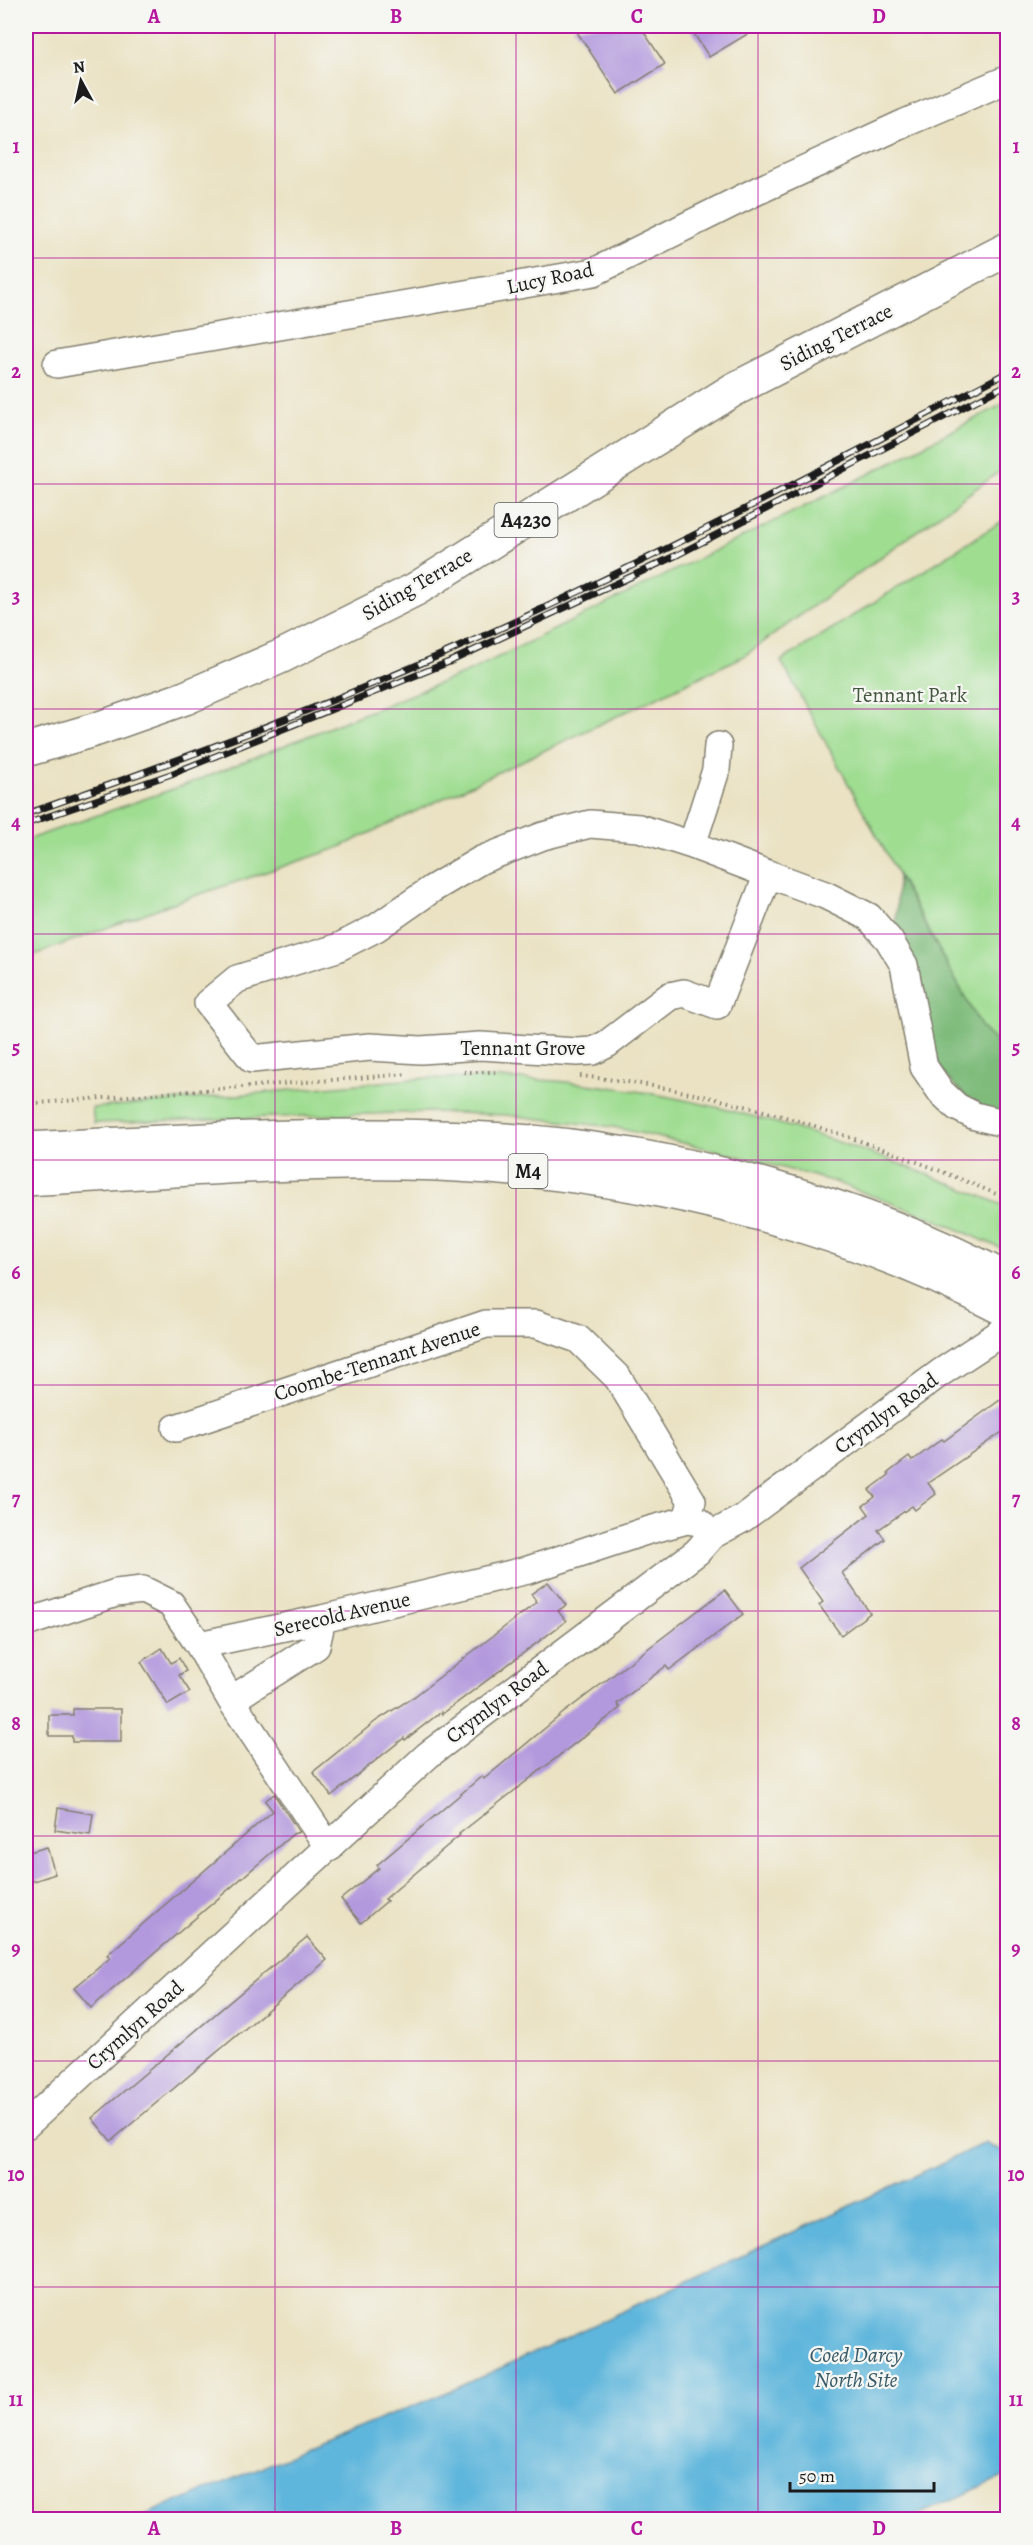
<svg xmlns="http://www.w3.org/2000/svg" width="1033" height="2545" viewBox="0 0 1033 2545" font-family="Alegreya,serif">
<style>
.green{fill:#9fdd91;stroke:#5e7c56;stroke-width:1.5}
.forest{fill:#7fbc7b;stroke:#4e6c4c;stroke-width:1.5}
.water{fill:#5fb6dc;stroke:#3e697c;stroke-width:1.5}
.building{fill:#b299dd}
.lines{fill:none;stroke-linecap:round;stroke-linejoin:round}
.minor-casing{stroke:#837f70;stroke-width:30}
.major-casing{stroke:#837f70;stroke-width:36}
.highway-casing{stroke:#837f70;stroke-width:36}
.path{stroke:#837f70;stroke-width:4;stroke-dasharray:1.5 4.5;stroke-linecap:butt}
.minor{stroke:#fff;stroke-width:27}
.major{stroke:#fff;stroke-width:33}
.highway{stroke:#fff;stroke-width:33}
.rail-casing{stroke:#1c1c1c;stroke-width:7}
.rail{stroke:#f6f6f2;stroke-width:4.5;stroke-dasharray:14;stroke-linecap:butt}
.grid{fill:none;stroke:#b5179e;stroke-width:1.5;stroke-opacity:0.55}
.labels{text-anchor:middle;dominant-baseline:central;stroke-width:4.5;stroke-linejoin:round;paint-order:stroke}
.shield{fill:#f6f6f2;stroke:#5d5d5c;stroke-width:1.5}
.shield-label{font-size:20px;font-weight:bold;fill:#1c1c1c}
.street-label{font-size:21px;fill:#1c1c1c;stroke:#f6f6f2}
.park-label{font-size:21px;fill:#43563f;stroke:#f6f6f2}
.water-label{font-size:22px;font-style:italic;fill:#375a69;stroke:#f6f6f2}
.neatline{fill:none;stroke:#b5179e;stroke-width:2}
.grid-label{font-size:20px;text-anchor:middle;font-weight:bold;fill:#b5179e}
</style>
<rect width="100%" height="100%" fill="#f6f6f2"/>
<filter id="ink" filterUnits="userSpaceOnUse"><feTurbulence type="fractalNoise" baseFrequency=".0167" numOctaves="2"/><feDisplacementMap in="SourceGraphic" scale="12" xChannelSelector="R" yChannelSelector="G"/><feConvolveMatrix kernelMatrix="1 2 1 2 8 2 1 2 1" color-interpolation-filters="sRGB"/></filter>
<filter id="wash" filterUnits="userSpaceOnUse"><feTurbulence type="fractalNoise" baseFrequency=".008" numOctaves="4" result="noise"/><feDisplacementMap in="SourceGraphic" scale="24" xChannelSelector="R" yChannelSelector="G"/><feGaussianBlur stdDeviation="1.35" result="paint"/><feColorMatrix in="noise" values="0 0 0 0 0 0 0 0 0 0 0 0 0 0 0 0 0 1.4 0 .05"/><feComposite in="paint" operator="in"/></filter>
<g filter="url(#wash)">
<rect width="100%" height="100%" fill="#eae2c3"/>
<path class="green" d="M1007 402V466L744 656 338 848 173 903 26 958V840L193 782 470 671 848 485Z
M1007 518V1053L982 1028 781 661Z
M425 1078C472 1079 520 1077 566 1082 719 1096 867 1147 1007 1207V1251L930 1217 832 1181 722 1152 613 1127 506 1115 430 1112 94 1123 92 1108Z"/>
<path class="forest" d="M898 876 982 1028 1007 1053V1116L975 1105 947 1078 933 1057 896 922Z"/>
<path class="water" d="M985 2143 1007 2154V2475L909 2519H134L455 2389Z"/>
<g id="blocks">
<path class="building" d="M573 26H640L665 64 618 94Z
M689 26H761L709 57Z
M1000 1400 1008 1411V1428L928 1483 936 1494 915 1510 912 1506 878 1530 885 1539 842 1573 870 1613 841 1635 819 1605 823 1602 799 1568 869 1514 863 1506 875 1497 869 1490 889 1475 888 1473 909 1457 912 1461 942 1439 944 1441Z
M548 1582 566 1605 558 1611 566 1621 442 1714 441 1712 405 1740 404 1738 331 1796 313 1772 376 1721 415 1696 537 1602 531 1594Z
M725 1590 743 1614 669 1670 666 1666 617 1704 620 1708 459 1834 460 1835 385 1899 387 1901 361 1923 341 1899 379 1868 377 1865 482 1776 484 1779 562 1714Z
M162 1648 171 1663 179 1658 186 1671 179 1675 190 1692 168 1705 141 1662Z
M73 1709H121V1742H72V1736H49V1715H73Z
M274 1794 299 1832 293 1834 91 2008 74 1988 110 1958 107 1955 273 1811 265 1801Z
M58 1808 93 1814 90 1835 55 1830Z
M47 1847 55 1874 31 1882 26 1865V1853Z
M307 1937 327 1960 111 2141 92 2118Z"/>
</g>
</g>
<g filter="url(#ink)">
<use href="#blocks" fill-opacity="0" stroke="#837f70" stroke-width="1.5"/>
<g class="lines">
<g class="minor-casing">
<path id="minor" d="M57 364 594 272 757 191 905 123 1008 79
M590 824 639 828 692 845 768 874 717 1005 684 993 670 996 607 1044 593 1051 577 1052 480 1046 421 1050 370 1047 252 1059 208 1003 237 979 337 948 376 928 432 889 481 860 543 836Z
M692 845 716 770 718 746
M768 874 825 895 869 917 889 940 904 965 924 1067 941 1092 957 1107 975 1116 1008 1124
M176 1428 486 1324H536L578 1339 618 1378 692 1501 687 1520
M26 1623 116 1593 143 1590 171 1604 199 1645
M231 1700 316 1646 322 1619
M329 1848 231 1700 199 1645 322 1619 528 1570 646 1531 687 1520 699 1522 712 1535
M26 2125 428 1755 697 1552 712 1535 742 1519 940 1373 1008 1328"/>
</g>
<g class="major-casing">
<path id="major" d="M26 750 97 729 185 698 282 656 416 589 733 390 1008 249"/>
</g>
<g class="highway-casing">
<path id="highway" d="M26 1149C185 1141 345 1130 505 1140 668 1150 863 1203 1008 1280
M26 1179C151 1172 278 1161 404 1163 611 1167 824 1214 1008 1311"/>
</g>
<path class="path" d="M464 1072H495
M580 1076C729 1091 871 1140 1008 1199
M26 1104 408 1074"/>
<use href="#minor" class="minor"/>
<use href="#major" class="major"/>
<use href="#highway" class="highway"/>
<g class="rail-casing">
<path id="rail" d="M26 814C167 765 308 713 445 653 637 569 822 469 1008 372
M26 824 171 774 449 662 677 555 1008 384"/>
</g>
<use href="#rail" class="rail"/>
</g>
</g>
<path class="grid" d="M275 26V2520M516 26V2520M758 26V2520M26 258H1008M26 484H1008M26 709H1008M26 934H1008M26 1160H1008M26 1385H1008M26 1611H1008M26 1836H1008M26 2061H1008M26 2287H1008"/>
<g class="labels">
<g class="shield">
<rect x="494.5" y="503" width="63" height="34" rx="4.5"/>
<rect x="508.5" y="1154" width="39" height="34" rx="4.5"/>
</g>
<g class="shield-label">
<text x="526" y="520">A4230</text>
<text x="528" y="1171">M4</text>
</g>
<g class="street-label">
<text transform="translate(550 278) rotate(-12)">Lucy Road</text>
<text transform="translate(836 337) rotate(-27)">Siding Terrace</text>
<text transform="translate(417 584) rotate(-30)">Siding Terrace</text>
<text x="523" y="1048">Tennant Grove</text>
<text transform="translate(377 1361) rotate(-18)">Coombe-Tennant Avenue</text>
<text transform="translate(886 1413) rotate(-36)">Crymlyn Road</text>
<text transform="translate(342 1614) rotate(-13)">Serecold Avenue</text>
<text transform="translate(497 1702) rotate(-37)">Crymlyn Road</text>
<text transform="translate(135 2025) rotate(-42)">Crymlyn Road</text>
</g>
<g class="park-label">
<text x="910" y="695">Tennant Park</text>
</g>
<g class="water-label">
<text x="856" y="2355">Coed Darcy<tspan x="856" dy="25">North Site</tspan></text>
</g>
</g>
<rect width="1033" height="2545" fill="none" stroke="#f6f6f2" stroke-width="66"/>
<g transform="translate(81 81) rotate(352)" stroke="#f6f6f2" stroke-width="4.5" paint-order="stroke">
<path d="M0-4.5L10 22L0 15L-10 22Z" fill="#1c1c1c"/>
<text y="-9" font-size="16" font-weight="bold" text-anchor="middle" fill="#1c1c1c">N</text>
</g>
<path d="M790 2482v9h144v-9" fill="none" stroke="#1c1c1c" stroke-width="3"/>
<text x="799" y="2482" font-size="18" fill="#1c1c1c" stroke="#f6f6f2" stroke-width="4.5" paint-order="stroke">50 m</text>
<rect x="33" y="33" width="967" height="2479" class="neatline"/>
<g class="grid-label">
<text x="154" y="23">A</text>
<text x="396" y="23">B</text>
<text x="637" y="23">C</text>
<text x="879" y="23">D</text>
<text x="16" y="153">1</text>
<text x="1016" y="153">1</text>
<text x="16" y="378">2</text>
<text x="1016" y="378">2</text>
<text x="16" y="603">3</text>
<text x="1016" y="603">3</text>
<text x="16" y="829">4</text>
<text x="1016" y="829">4</text>
<text x="16" y="1054">5</text>
<text x="1016" y="1054">5</text>
<text x="16" y="1279">6</text>
<text x="1016" y="1279">6</text>
<text x="16" y="1505">7</text>
<text x="1016" y="1505">7</text>
<text x="16" y="1730">8</text>
<text x="1016" y="1730">8</text>
<text x="16" y="1955">9</text>
<text x="1016" y="1955">9</text>
<text x="16" y="2181">10</text>
<text x="1016" y="2181">10</text>
<text x="16" y="2406">11</text>
<text x="1016" y="2406">11</text>
<text x="154" y="2535">A</text>
<text x="396" y="2535">B</text>
<text x="637" y="2535">C</text>
<text x="879" y="2535">D</text>
</g>
</svg>
